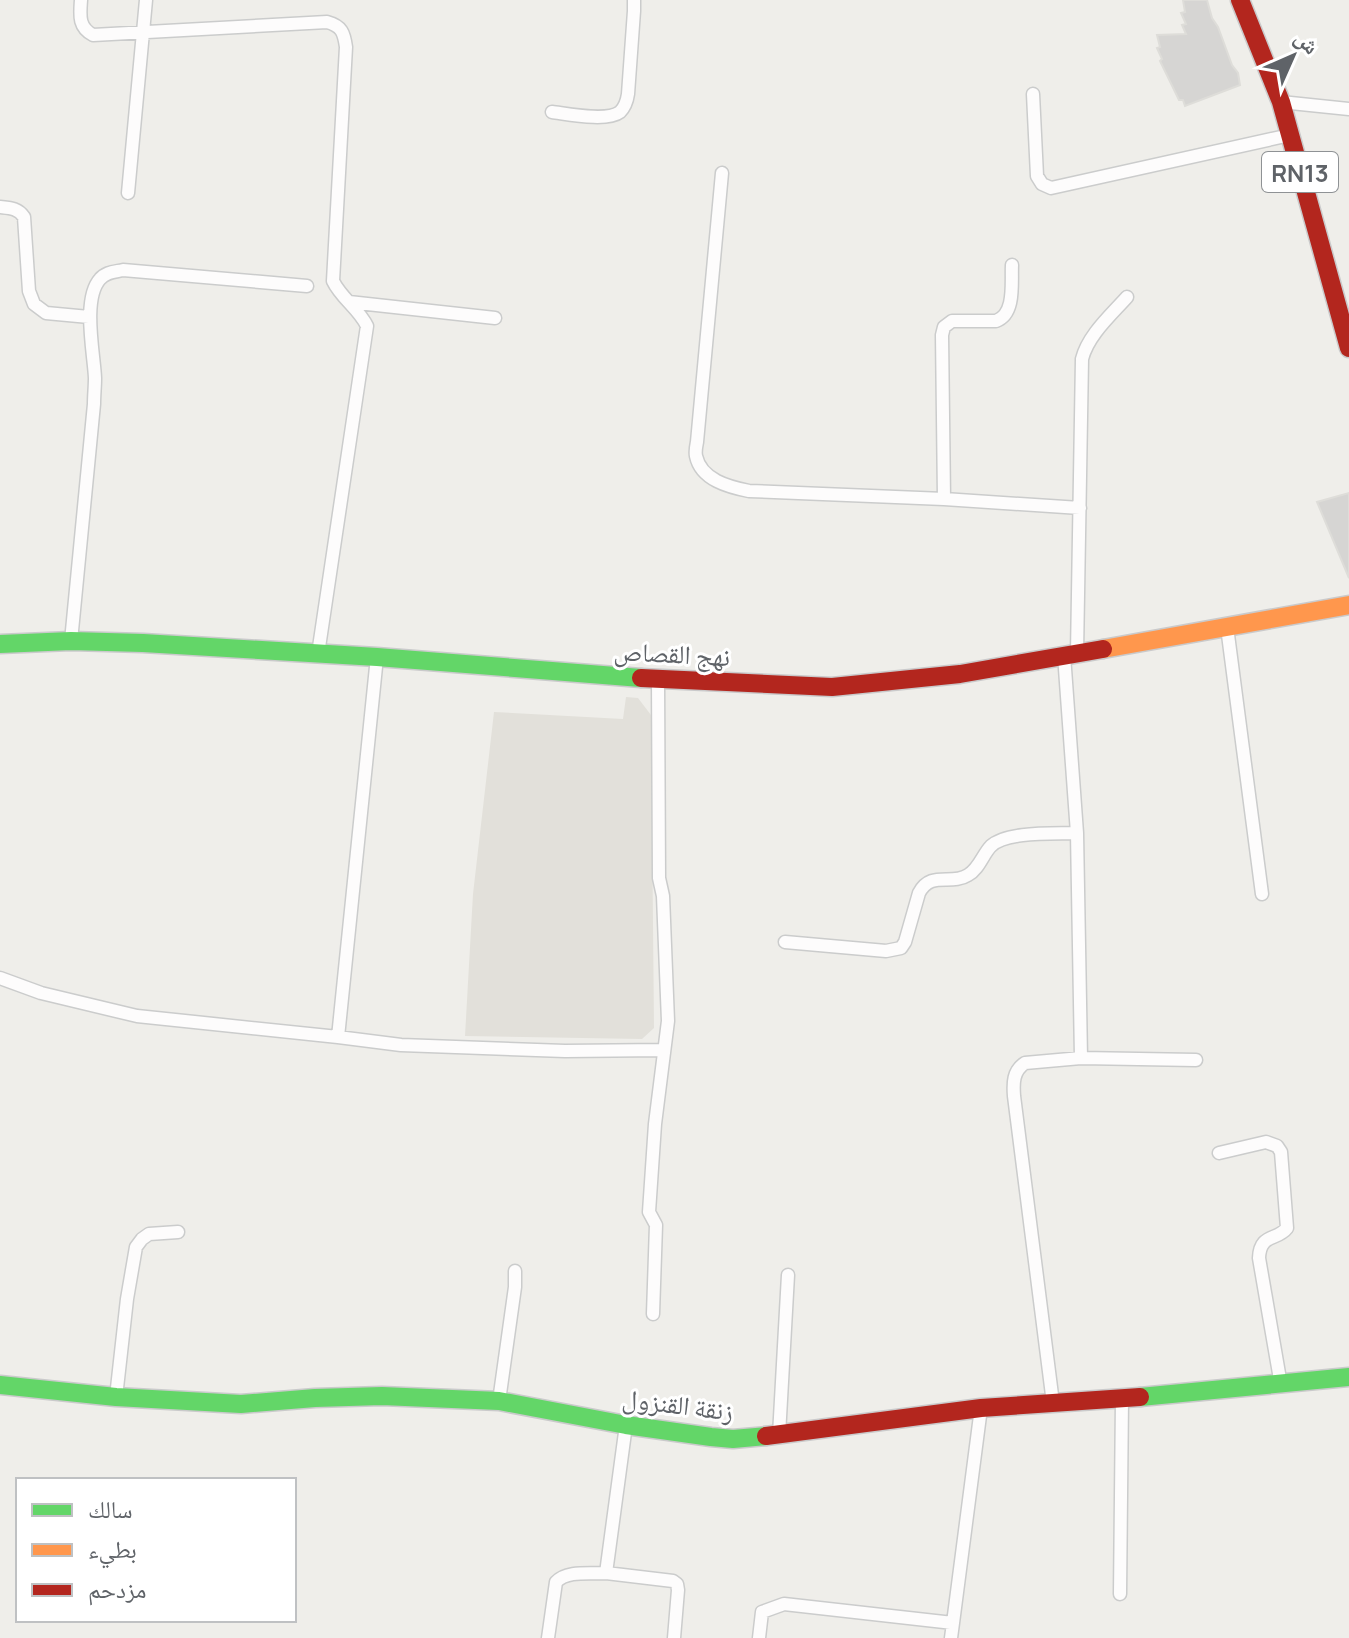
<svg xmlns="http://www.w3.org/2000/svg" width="1349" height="1638" viewBox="0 0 1349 1638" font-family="Manrope,'Noto Naskh Arabic',sans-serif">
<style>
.education{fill:#e2e0da}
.building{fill:#d6d5d3;stroke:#deddd9;stroke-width:2}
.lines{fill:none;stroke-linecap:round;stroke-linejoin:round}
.street-casing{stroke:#cbcccc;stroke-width:15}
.fast-casing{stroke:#cacacb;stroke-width:21}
.slow-casing{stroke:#cacacb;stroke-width:21}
.jam-casing{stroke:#cacacb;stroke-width:21}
.street{stroke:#fdfcfc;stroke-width:12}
.fast{stroke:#63d668;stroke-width:18}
.slow{stroke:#ff974d;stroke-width:18}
.jam{stroke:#b3261e;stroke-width:18}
.labels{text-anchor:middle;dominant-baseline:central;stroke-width:6;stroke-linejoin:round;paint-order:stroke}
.shield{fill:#fff;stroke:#8f9295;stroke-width:2}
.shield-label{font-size:24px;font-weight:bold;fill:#5f6368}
.street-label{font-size:26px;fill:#5f6368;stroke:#fff}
</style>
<rect width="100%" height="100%" fill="#efeeea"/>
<path class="education" d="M626 697 638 698 651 715 654 1028 642 1039 465 1036 473 894 494 712 623 719Z"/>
<path class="building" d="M1183 0H1207L1212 18 1218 27 1232 65 1238 73 1240 85 1185 106 1183 100H1179L1160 61 1162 59 1157 48 1160 47 1157 35 1186 34 1182 25 1186 24 1181 13 1185 12Z
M1349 493V578L1317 502Z"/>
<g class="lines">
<g class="street-casing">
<path id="street" d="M81 0C80 15 78 27 93 35L327 22C342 26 344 33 346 47L333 281C341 298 359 309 367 326L318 654
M1033 94 1037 176 1042 184 1051 188 1290 135
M1281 102 1349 109
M552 112C568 114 607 122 620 112 625 107 627 101 628 94L634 11V0
M722 173 697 442C696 447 695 451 696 456 701 480 729 487 749 491L944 499 1080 508
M128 193 146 0
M0 207C10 208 18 208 24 217L29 291 34 304 46 313 89 317
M349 302 495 318
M944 499 942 335 944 327 952 321H996C1016 314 1011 282 1012 265
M1227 627 1262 894
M71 641 94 404C94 395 95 387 95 378 94 354 82 299 100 279 106 272 114 272 123 270L307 286
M1077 653 1082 359C1088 335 1111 315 1127 297
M1064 655 1077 833 1081 1058
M785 942 886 951 901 948 905 942 919 893C931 870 951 886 968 875 979 869 983 854 991 846 1007 831 1055 834 1077 833
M0 978 41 993 137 1016 338 1037 401 1045 565 1051 663 1050
M338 1037 377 657
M1219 1153 1266 1142 1277 1146 1281 1152 1287 1228C1277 1241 1260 1233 1259 1258L1281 1385
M653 1314 656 1225 649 1212 655 1124 668 1021 663 896 659 878 658 679
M116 1397 127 1299 136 1247 142 1239 149 1234 178 1232
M499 1401 515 1287V1271
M1053 1403 1014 1096C1013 1083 1013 1071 1025 1063L1081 1058 1196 1060
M779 1435 788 1275
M606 1573 673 1581 677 1584 678 1590 674 1638
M1120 1594 1122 1399
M953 1623 981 1408
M548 1638 556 1582C567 1570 590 1574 606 1573L626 1425
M759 1638 762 1612 784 1604 953 1623 951 1638"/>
</g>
<g class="fast-casing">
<path id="fast" d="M0 644 71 641 143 643 377 657 641 678
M0 1385 116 1397 241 1404 315 1398 382 1396 499 1401 626 1425 711 1437 733 1439 766 1436
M1140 1397 1349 1377"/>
</g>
<g class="slow-casing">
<path id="slow" d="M1103 649 1349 605"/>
</g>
<g class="jam-casing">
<path id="jam" d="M1240 0 1281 102 1349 348
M641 678 832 687 960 674 1103 649
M766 1436 981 1408 1140 1397"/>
</g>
<use href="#street" class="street"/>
<use href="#fast" class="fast"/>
<use href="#slow" class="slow"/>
<use href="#jam" class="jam"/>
</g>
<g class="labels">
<rect class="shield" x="1262" y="152" width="76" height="40" rx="6"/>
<g class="shield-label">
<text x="1300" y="172">RN13</text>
</g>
<g class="street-label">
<text transform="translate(672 653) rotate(3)">نهج القصاص</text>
<text transform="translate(678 1404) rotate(7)">زنقة القنزول</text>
</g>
</g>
<rect x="16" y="1478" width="280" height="144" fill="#ffffff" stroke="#bfc1c3" stroke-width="2"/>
<rect x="32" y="1504" width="40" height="12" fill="#63d668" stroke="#bfc1c3" stroke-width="2"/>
<text x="88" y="1518" font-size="24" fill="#5f6368">سالك</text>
<rect x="32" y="1544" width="40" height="12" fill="#ff974d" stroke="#bfc1c3" stroke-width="2"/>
<text x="88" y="1558" font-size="24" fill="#5f6368">بطيء</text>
<rect x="32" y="1584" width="40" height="12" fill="#b3261e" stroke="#bfc1c3" stroke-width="2"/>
<text x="88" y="1598" font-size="24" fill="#5f6368">مزدحم</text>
<g transform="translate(1293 56) rotate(45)" stroke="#ffffff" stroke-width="6" paint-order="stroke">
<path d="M0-6L14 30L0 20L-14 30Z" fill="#5f6368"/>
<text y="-12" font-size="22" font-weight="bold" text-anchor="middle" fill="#5f6368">ش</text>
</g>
</svg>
